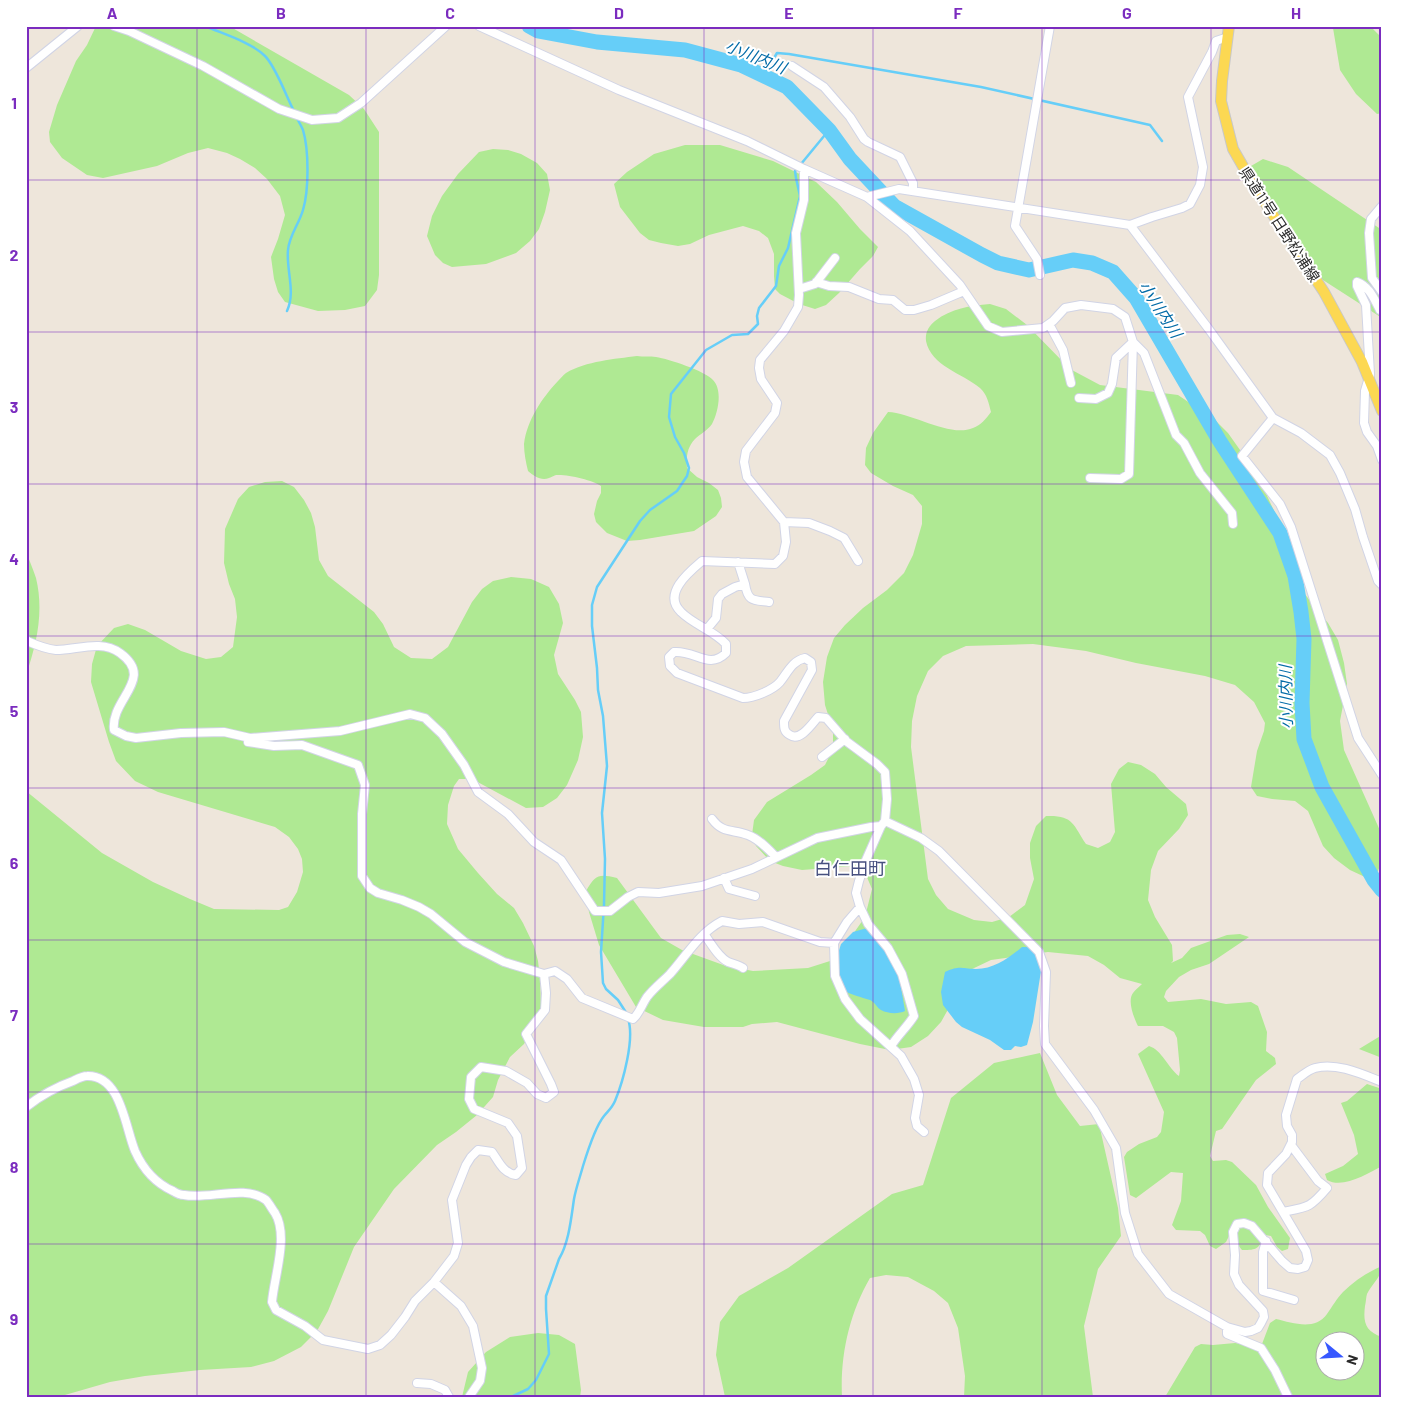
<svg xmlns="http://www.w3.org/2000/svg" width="1408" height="1423" viewBox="0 0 1408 1423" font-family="Barlow,'Noto Sans JP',sans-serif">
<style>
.green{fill:#afe993;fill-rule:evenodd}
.water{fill:#66cef8}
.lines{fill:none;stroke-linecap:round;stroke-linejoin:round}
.stream{stroke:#66cef8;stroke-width:2.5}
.river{stroke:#66cef8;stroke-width:15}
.minor-casing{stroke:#d1d4e5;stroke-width:10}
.major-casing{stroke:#c8c8c8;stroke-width:12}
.minor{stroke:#fff;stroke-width:8}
.major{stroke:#fcd852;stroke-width:10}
.grid{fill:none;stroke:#7b2cbf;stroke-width:1;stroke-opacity:0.55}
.labels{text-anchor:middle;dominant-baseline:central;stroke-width:4;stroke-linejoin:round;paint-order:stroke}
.street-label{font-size:15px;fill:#2b2b2b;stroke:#fff}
.water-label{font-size:16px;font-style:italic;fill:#026ba7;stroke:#fff}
.quarter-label{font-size:18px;fill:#47507f;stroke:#fff}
.neatline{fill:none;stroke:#7b2cbf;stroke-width:2}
.grid-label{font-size:16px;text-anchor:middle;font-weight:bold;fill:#7b2cbf}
</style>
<rect width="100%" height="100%" fill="#eee6db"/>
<path class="green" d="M96 26H229L349 95 364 109 379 132V275L377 290 365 306 345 310 318 311 285 302 278 292 274 279 271 257 278 239 285 215 280 196 267 179 255 168 240 159 227 153 208 148 188 153 157 166 103 178 87 175 62 158 50 142 49 132 57 105 76 61 87 45Z
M1334 26H1370L1382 38V113L1377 114 1356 94 1340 70 1333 28Z
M685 145H720L773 161 816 182 837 202 860 229 878 247 873 256 860 269 839 293 826 305 815 309 799 304 780 294 775 289 774 276V254L768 238 759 231 743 226 709 235 690 244 678 246 661 243 649 240 640 233 620 207 614 184 627 172 654 154Z
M493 149 508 150 521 154 537 163 547 174 550 190 545 212 539 229 530 241 516 253 486 264 452 267 443 263 435 255 427 236 432 216 442 196 458 174 479 152Z
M1263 159 1288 167 1382 230V318L1309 271 1249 177 1251 166Z
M990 304 1006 309 1027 325 1070 369 1100 385 1178 395 1215 420 1228 433 1257 474 1275 513 1280 550 1291 577 1328 623 1338 640 1344 663 1347 684 1340 721 1344 750 1382 835V860L1378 871 1365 877 1350 870 1334 858 1323 846 1308 811 1295 801 1272 799 1257 796 1251 787 1257 751 1264 731 1265 723 1254 702 1235 685 1205 676 1136 663 1086 651 1033 644 966 646 943 656 928 671 917 696 912 721 911 747 928 879 936 895 948 909 974 920 992 922 1009 917 1025 905 1034 879 1030 858V843L1036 826 1046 816C1073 815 1073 824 1086 844L1098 848 1110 842 1115 832 1111 784 1119 769 1128 762 1141 765 1155 774 1166 787 1186 804 1188 815 1179 829 1158 851 1151 870 1148 900 1155 917 1172 945 1173 961 1171 963 1182 958 1191 948 1227 935 1240 934 1249 937 1209 964 1191 970 1179 977 1166 991 1164 997 1168 1002 1201 999 1226 1004 1251 1002 1258 1006 1267 1032 1266 1051 1275 1058 1276 1064 1256 1080 1222 1129 1216 1131 1210 1156 1213 1161 1226 1160 1232 1162 1256 1185 1268 1207 1290 1238 1288 1249 1282 1251 1277 1247 1271 1236 1265 1235C1258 1249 1258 1250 1242 1250L1238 1245 1234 1226 1226 1242 1216 1249 1210 1246 1205 1235 1200 1231 1176 1230 1172 1225 1181 1201 1183 1173 1171 1172 1136 1198 1130 1195 1124 1157 1127 1152 1139 1144 1157 1137 1161 1132 1163 1119 1164 1112 1138 1054 1149 1046C1162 1050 1168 1068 1179 1076L1180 1070 1177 1038 1174 1032 1163 1026H1138C1134 1018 1127 1001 1133 993 1135 990 1139 987 1142 984L1120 978 1104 965 1088 956 1048 952 991 960 970 970 941 1022 928 1036 911 1047 890 1050 860 1044 777 1022 752 1024 743 1027H704L663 1020 636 1007 599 945 589 912 586 891C596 874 599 874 617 878L661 938 682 950 726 966 753 971 808 968 830 961 851 937 865 917 872 889 866 875 853 866 802 870 783 866 770 861 756 846 752 835 754 820 767 802 811 775 825 765 833 749V730L825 705 823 682 827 657 834 638 845 625 863 608 887 590 904 573 913 555 922 524V506L913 495 893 486 871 473 865 465 866 448 873 433 888 412C913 413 950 438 973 428 981 425 986 419 991 412 989 404 987 394 980 388 962 373 931 366 926 341 925 332 929 326 935 321 952 308 969 306 990 304Z
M637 356C643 357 650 356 656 357 669 359 705 371 713 380 723 390 718 413 712 424 707 431 700 434 695 439 687 447 686 458 687 468L697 477 709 483 718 490 721 498 722 507 716 516 694 531 640 540 627 541 607 533 596 522 594 514 597 501 601 493V486C593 480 567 474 556 475 555 475 550 478 549 478 541 481 534 476 528 471 526 463 524 453 524 444 527 420 542 398 558 381 561 378 563 375 566 373 586 361 615 359 637 356Z
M282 481 294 487 304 500 311 513 315 527 319 560 328 576 374 612 383 624 394 647 411 658 432 659 448 647 472 602 482 589 493 581 511 577 531 579 549 587 559 604 563 623 554 655 558 674 575 700 581 712 583 737 578 760 567 785 557 798 543 807 526 808 472 779H459L454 786 448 805 447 824 458 849 478 873 497 894 514 908 523 923 534 946 538 961 540 978 541 1006 536 1023 524 1044 510 1057 498 1080 493 1097 477 1115 456 1132 437 1145 394 1189 354 1247 328 1311 317 1331 301 1347 274 1361 251 1367 200 1370 145 1376 110 1382 58 1397H26V791L102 853 153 882 190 899 214 909 279 910 288 907 297 892 303 872 302 859 298 849 289 837 275 827 158 792 135 781 116 761 109 742 91 682 92 664 97 646 114 628 128 624 145 630 181 651 206 659 221 657 233 647 237 617 235 599 229 584 224 563 225 529 238 499 249 487 265 482Z
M26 551C29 560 33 569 36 578 44 611 37 643 26 675Z
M1382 1035V1058L1359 1049Z
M1040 1053 1057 1095 1080 1126 1099 1124 1118 1208 1121 1236 1098 1269 1084 1326 1093 1397H964L965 1376 958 1328 948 1303 934 1291 908 1277 886 1275 870 1278C849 1314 840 1356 842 1397H725L716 1355 720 1322 739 1296 788 1268 892 1194 923 1185 951 1098 994 1063Z
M1367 1084 1382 1089V1166C1367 1174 1343 1189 1327 1180L1325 1174 1343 1166 1358 1154 1354 1135 1341 1103 1347 1101Z
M1382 1266C1382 1276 1372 1284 1367 1294 1366 1297 1366 1302 1365 1306 1363 1322 1365 1331 1382 1337V1397H1165L1195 1347 1201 1344 1213 1345 1235 1343 1247 1345 1262 1344 1270 1323 1276 1319C1293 1323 1315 1331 1327 1314 1332 1307 1337 1298 1343 1292 1354 1281 1368 1272 1382 1266ZM1326 1340H1356V1370H1326Z
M538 1333 559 1335 575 1344 581 1390 580 1397H462L468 1372 486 1352 510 1337Z"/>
<path class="water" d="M867 928 878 939 898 970 905 1011C899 1014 888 1014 881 1010 877 1008 875 1002 870 1000 861 997 851 995 843 990L835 963 841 944 853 932Z
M1022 947H1030L1036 955 1041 971 1033 1022 1027 1045 1021 1047 1015 1046 1011 1050H1004L990 1040 962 1027 956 1022 943 1005 941 992 945 972C961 965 960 969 976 969 994 969 1009 958 1022 947Z"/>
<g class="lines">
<path class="stream" d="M205 26C223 34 251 42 265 56 276 67 286 96 294 111
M760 74 771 63 777 53 789 54 981 87 1150 125 1162 141
M801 164 829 130
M287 311C296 292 286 270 288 250 289 236 299 224 303 210 309 190 309 150 303 130 301 125 298 121 296 116
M627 1014 618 1000 606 989 603 983 601 952 604 905 605 859 602 813 607 766 603 716 598 690 597 668 592 626V605L597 587 640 521 650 510 677 491 687 476 689 468 684 453 675 437 669 417 671 394 706 350 732 335 748 334 758 324 757 316 759 308 776 286 779 266 788 248 800 196 796 178 795 171 797 169
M511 1397 528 1389 536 1380 549 1354 546 1309V1296L559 1259C569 1242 571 1219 574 1199 576 1188 580 1177 583 1166 587 1153 595 1127 604 1116 608 1111 612 1108 615 1101 623 1082 635 1038 628 1019"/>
<path class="river" d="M529 26 538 31 597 42 685 50 741 65 787 87 829 130 850 159 894 206 982 255 998 263 1029 270 1073 260 1092 263 1113 272 1136 298 1219 440 1280 533 1295 576 1301 612 1304 639 1302 703 1304 739 1322 787 1374 880 1382 890"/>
<g class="minor-casing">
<path id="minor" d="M114 26 129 31 203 66 279 109 312 120 338 118 361 103 446 26
M479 26 619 90 747 141 804 169 867 197 910 231 960 285 988 326 1002 332 1043 328 1053 321 1065 308 1081 305 1113 309 1125 317 1133 342 1129 474 1121 479 1090 478
M792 66 824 87 850 117 864 139 868 142 900 157 913 183V191
M26 68 78 26
M804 169V200L796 233 799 295 798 307 784 331 760 360 759 368 761 379 777 403 775 413 746 451 744 462 747 477 784 522 786 542 783 556 775 564 702 561C689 572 662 594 681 612 694 625 713 630 726 644V653C709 670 695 650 674 652L669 657 670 666 677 673 743 698C754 698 773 690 780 682 788 672 792 661 805 658L811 662 812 670 784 721C784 728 784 732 790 735 800 742 812 724 818 717L826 718 846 741 877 764 885 772 887 799 885 821 881 826 866 860 859 881 856 893 860 907 868 924 888 948 902 974 914 1016C907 1027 898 1035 891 1046
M867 197 899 189 1130 225 1152 217 1182 208 1190 204 1200 185 1203 167 1188 97 1212 52 1216 41 1228 37
M1382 206 1371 219 1369 233 1372 278 1382 292
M1130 225 1208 328 1273 418 1301 433 1330 455 1340 473 1355 509 1363 537 1378 581 1382 585
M1040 275 1037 259 1015 226 1050 26
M816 282 829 286 849 287 879 299 893 300 905 310H914L931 305 964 291
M799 289 815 284 835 258
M1382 311 1380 310C1374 299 1370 287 1357 282V286L1366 305 1370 374 1365 391 1364 423 1367 432 1377 446 1382 460
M1049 324 1063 350 1071 383
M1079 398 1096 399 1108 393 1112 384 1116 358 1133 342 1144 353 1176 435 1184 443 1200 473 1232 513 1233 524
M1273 418 1242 456 1280 504 1291 527 1358 738 1382 775
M784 522 809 523 830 531 844 538 858 561
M745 584C748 602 753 600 769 602
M707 629 716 618 718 599 722 594 735 587 745 584 738 562
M26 639 27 641C36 645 46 649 56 650 77 650 101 639 120 653 156 679 110 699 114 730L126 736 136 738 181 733 224 732 250 738 340 731 410 714 425 718 442 734 464 765 478 792 508 814 534 842 561 860 595 911H610L628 897 638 892 659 893 702 886 752 869 817 838 871 827 881 826
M248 742 274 746 302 745 358 765 365 785 362 814V876L370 888 378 893 402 900 419 907 431 914 465 942 504 962 544 974 555 971 567 979 582 998 633 1019C640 1013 642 1004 647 997 654 988 662 982 670 974 687 955 699 933 722 921L739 924 763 922 820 942 834 943 847 922 860 907
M822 757 845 739
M712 819C723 834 733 829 748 835 759 839 768 849 776 857
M885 821 921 838 939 851 1039 952 1046 972 1044 1026 1045 1044 1094 1110 1116 1148 1125 1213 1138 1254 1169 1294 1227 1327 1245 1332 1251 1331 1258 1328 1261 1323 1264 1317 1263 1311 1239 1285 1234 1274 1235 1255 1233 1232 1237 1224 1244 1223 1252 1226 1282 1261 1290 1268 1298 1269 1305 1267 1308 1260 1306 1251 1267 1185 1268 1173 1286 1154 1292 1142V1135L1287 1126 1286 1115 1297 1079C1303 1075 1308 1070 1315 1068 1336 1062 1362 1074 1382 1082
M724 878 729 889 755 896
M704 934C711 943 718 957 728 962 733 964 739 965 743 968
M834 943 835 976 845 999 860 1019 901 1056 914 1079 919 1095 915 1118 917 1126 924 1132
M26 1107C40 1096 56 1087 73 1081 77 1079 82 1076 87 1076 121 1075 125 1127 135 1151 143 1169 155 1183 173 1191 176 1193 180 1195 184 1195 208 1200 245 1184 266 1200 269 1203 272 1209 275 1213 289 1236 274 1277 272 1302L276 1310 305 1326 323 1340 368 1349 380 1345 391 1335 405 1317 415 1301 434 1282 454 1256 458 1243 452 1200 466 1165 471 1157 478 1150 492 1152C499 1162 503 1173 516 1175L522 1168 517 1136 508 1123 474 1109 469 1099 471 1077 481 1067 506 1071 527 1083 537 1094 546 1098 554 1092 551 1084 526 1034 545 1010 546 993 544 974
M1283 1212C1308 1207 1310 1208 1327 1188L1318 1181 1291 1145
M1266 1241 1263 1252V1291L1294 1300
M434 1282 461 1306 473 1326 482 1368 480 1381 469 1397
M1227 1327V1334L1261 1348 1275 1370 1288 1397
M417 1383 431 1384 445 1390 449 1397"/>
</g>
<g class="major-casing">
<path id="major" d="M1229 26 1222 81 1221 101 1233 149 1256 189 1324 292 1362 362 1382 411"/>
</g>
<use href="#minor" class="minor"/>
<use href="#major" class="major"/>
</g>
<path class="grid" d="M197 26V1397M366 26V1397M535 26V1397M704 26V1397M873 26V1397M1042 26V1397M1211 26V1397M26 180H1382M26 332H1382M26 484H1382M26 636H1382M26 788H1382M26 940H1382M26 1092H1382M26 1244H1382"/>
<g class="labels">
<g class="street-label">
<text transform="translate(1280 224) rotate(57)">県道11号 日野松浦線</text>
</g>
<g class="water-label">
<text transform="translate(756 56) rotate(22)">小川内川</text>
<text transform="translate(1161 309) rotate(57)">小川内川</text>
<text transform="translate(1285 697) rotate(-91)">小川内川</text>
</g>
<g class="quarter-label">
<text x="850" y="868">白仁田町</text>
</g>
</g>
<rect width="1408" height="1423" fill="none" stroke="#ffffff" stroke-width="55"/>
<g transform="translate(1340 1356) rotate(108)"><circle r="24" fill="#ffffff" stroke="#aaaaaa"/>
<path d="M0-4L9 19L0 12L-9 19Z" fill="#3758ff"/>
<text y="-8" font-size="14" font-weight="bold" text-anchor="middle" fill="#2b2b2b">N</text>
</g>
<rect x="28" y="28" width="1352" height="1368" class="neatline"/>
<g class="grid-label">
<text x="112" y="19">A</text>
<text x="281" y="19">B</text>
<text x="450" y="19">C</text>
<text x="619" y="19">D</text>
<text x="789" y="19">E</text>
<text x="958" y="19">F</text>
<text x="1127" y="19">G</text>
<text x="1296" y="19">H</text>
<text x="14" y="109">1</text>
<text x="14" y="261">2</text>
<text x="14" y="413">3</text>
<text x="14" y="565">4</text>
<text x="14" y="717">5</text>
<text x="14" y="869">6</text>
<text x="14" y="1021">7</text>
<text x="14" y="1173">8</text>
<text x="14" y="1325">9</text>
</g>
</svg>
